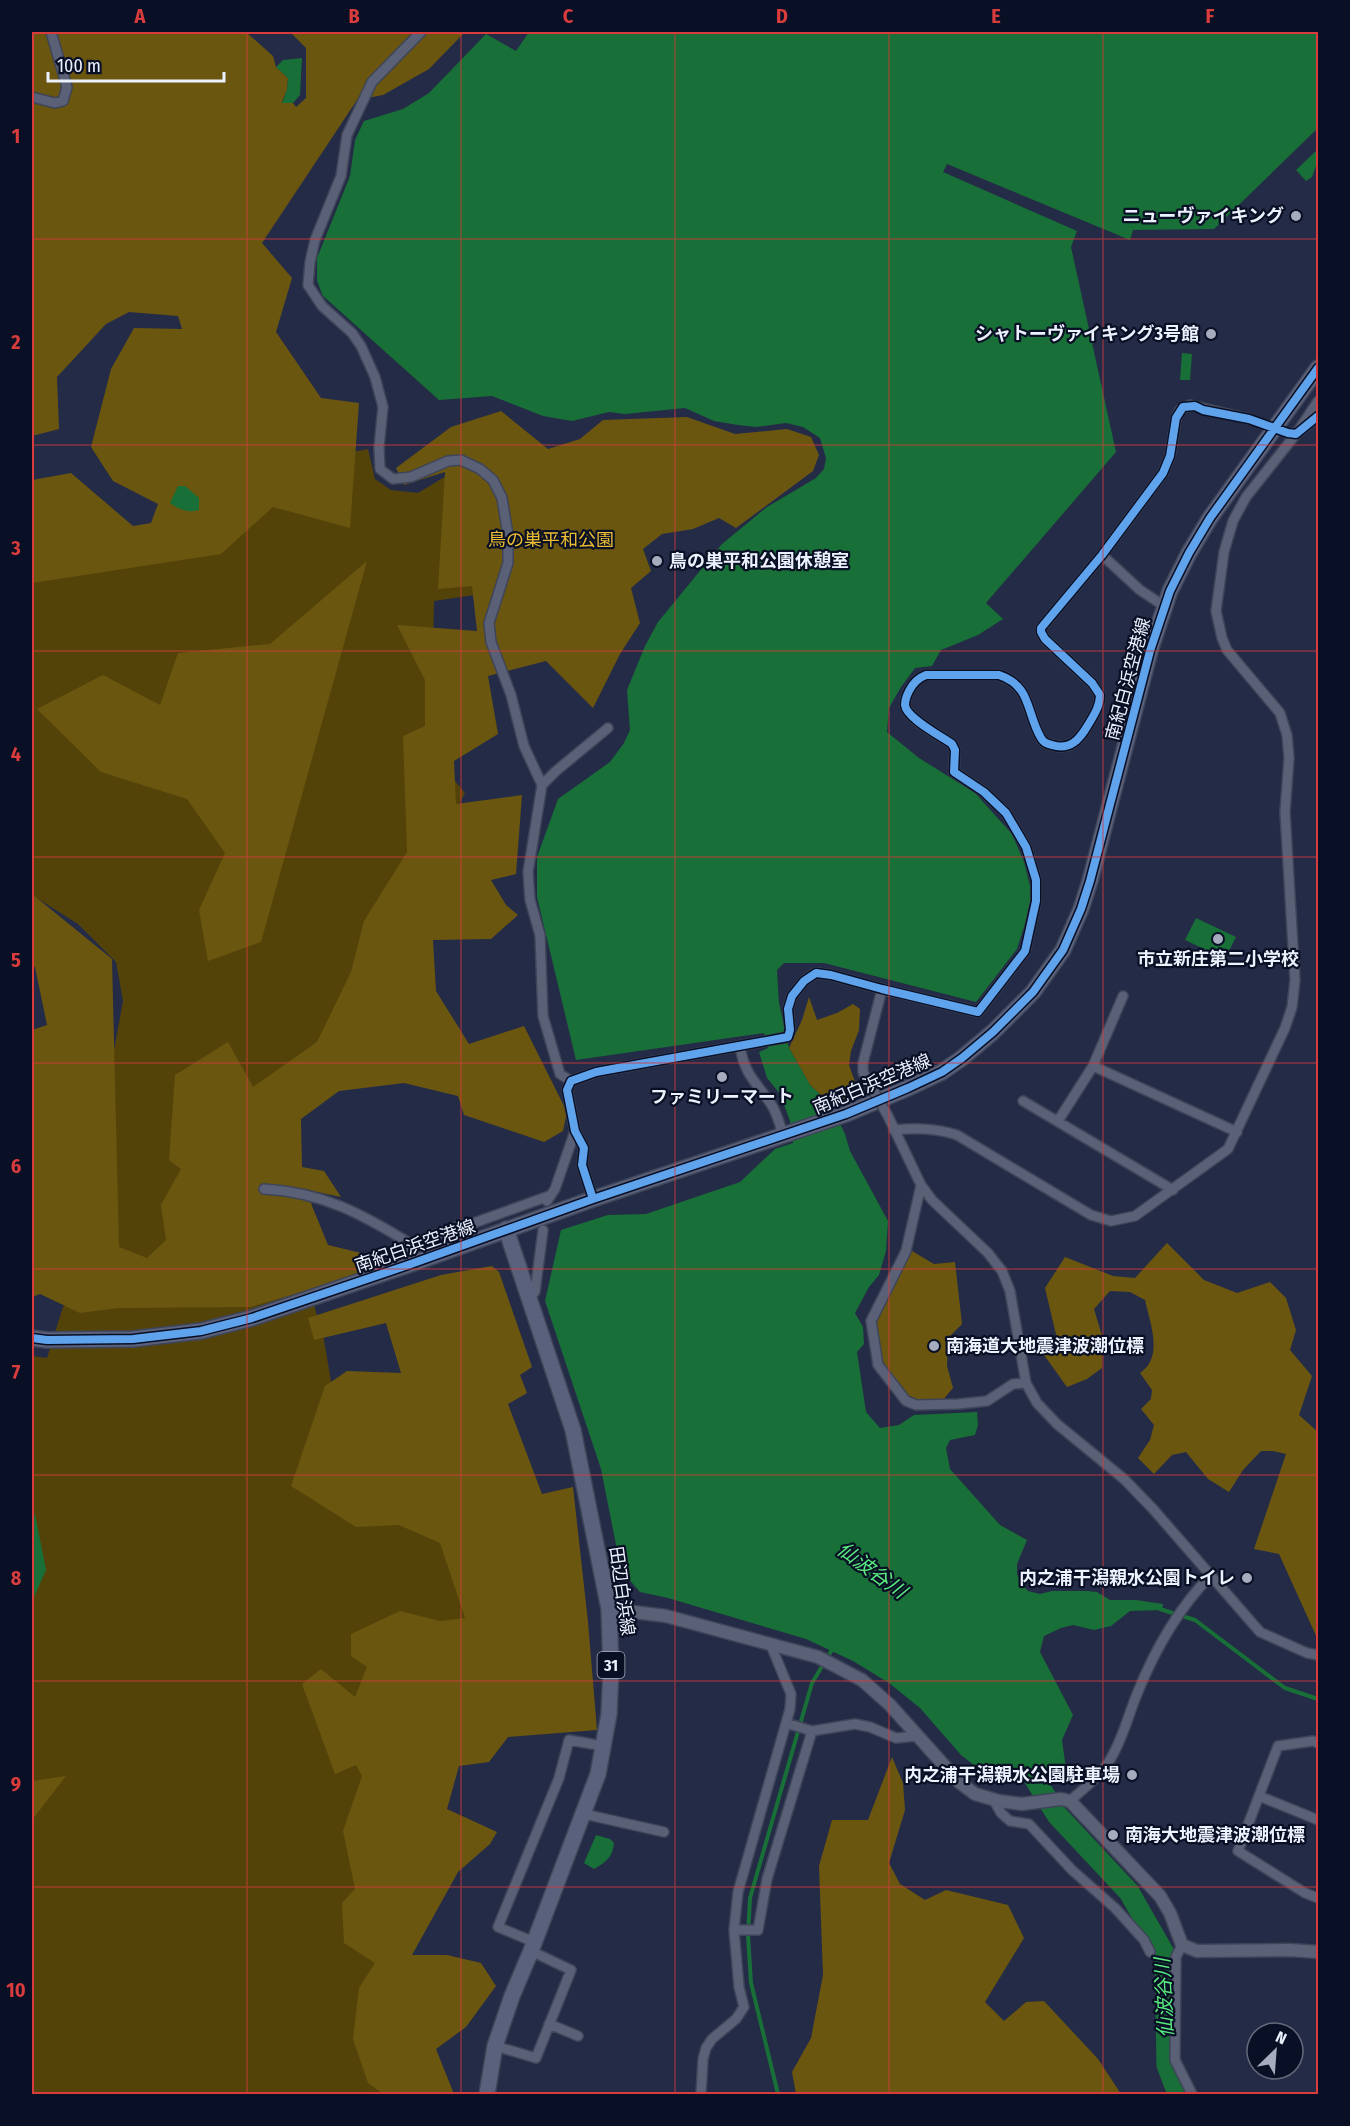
<svg xmlns="http://www.w3.org/2000/svg" width="1350" height="2126" viewBox="0 0 1350 2126" font-family="'Fira Sans Condensed','Noto Sans JP',sans-serif">
<style>
.green{fill:#544309}
.forest{fill:#6b5610}
.water{fill:#186f37}
.lines{fill:none;stroke-linecap:round;stroke-linejoin:round}
.stream{stroke:#186f37;stroke-width:4}
.river{stroke:#186f37;stroke-width:21}
.minor-tunnel{stroke:#424962;stroke-width:9;stroke-dasharray:9 4.5;stroke-linecap:butt}
.minor-casing{stroke:#3f4559;stroke-width:12}
.tertiary-casing{stroke:#3f4559;stroke-width:15}
.primary-casing{stroke:#3f4559;stroke-width:18}
.minor{stroke:#5a6176;stroke-width:9}
.tertiary{stroke:#5a6176;stroke-width:12}
.primary{stroke:#5a617c;stroke-width:15}
.minor-bridge-casing{stroke:#3f4559;stroke-width:12;stroke-linecap:butt}
.minor-bridge{stroke:#5a6176;stroke-width:9}
.cycleway-casing{stroke:#090f24;stroke-width:11}
.cycleway{stroke:#60a3ed;stroke-width:8}
.grid{fill:none;stroke:#d83c3d;stroke-width:1.5;stroke-opacity:0.55}
.poi-dot{fill:#a6acbe;stroke:#090f24;stroke-width:2}
.labels{text-anchor:middle;dominant-baseline:central;stroke-width:4.5;stroke-linejoin:round;paint-order:stroke}
.shield{fill:#090f24;stroke:#a8adbd;stroke-width:1.5}
.shield-label{font-size:16px;font-weight:bold;fill:#ecf1fe}
.poi-label{font-size:18px;font-weight:bold;fill:#ecf1fe;stroke:#090f24;text-anchor:end}
.park-label{font-size:18px;fill:#ebbd32;stroke:#090f24}
.street-label{font-size:18px;fill:#ecf1fe;stroke:#090f24}
.water-label{font-size:20px;font-style:italic;fill:#58e97f;stroke:#090f24}
.neatline{fill:none;stroke:#d83c3d;stroke-width:2}
.grid-label{font-size:20px;text-anchor:middle;font-weight:bold;fill:#d83c3d}
</style>
<rect width="100%" height="100%" fill="#242b46"/>
<path class="green" d="M368 449 375 479 391 490 418 493 456 470 481 594 434 601 431 752 465 793 395 922 362 1004 250 1103 323 1334 333 1393 399 1520 452 1538 474 1626 411 1645 398 2094H32V1356L47 1358 63 1307 79 1294 113 1056 123 1001 116 962 78 924 32 895V571L233 542 297 463Z"/>
<path class="forest" d="M32 32H246L273 56 276 67 288 78 287 90 282 102 293 103 296 107 306 98V48L290 32H465L429 69 383 95 357 100 262 243 292 278 276 332 321 398 359 403 350 528 273 507 221 554 32 583V480L71 473 133 526 151 523 158 504 113 481 91 447 111 369 134 328 182 329 178 316 129 312 106 324 57 377 59 429 32 436Z
M501 411 548 449 580 439 603 420 687 417 735 434 787 429 811 437 819 455 813 471 736 528 719 518 693 529 662 534 643 549 651 571 631 588 640 623 620 654 593 708 546 661 488 676 498 734 454 761 456 804 522 795 516 874 491 880 506 905 518 915 491 939 433 940 436 991 469 1044 524 1026 567 1112 563 1131 544 1142 464 1115 458 1096 404 1083 339 1091 301 1119 302 1167 324 1171 341 1197 308 1190 312 1206 328 1245 361 1253 371 1272 250 1307 118 1308 80 1313 40 1294 32 1297V1030L47 1025 35 967 32 966V894L112 959 119 1247 147 1258 166 1240 161 1205 181 1169 169 1160 175 1075 228 1042 253 1087 317 1042 351 972 364 921 407 852 403 736 425 726V680L397 625 477 631 472 586 438 589 445 472 404 485 396 468 451 427Z
M367 561 261 942 208 961 199 910 225 853 187 799 101 772 37 709 103 675 160 705 178 653 270 644Z
M809 997 817 1020 837 1013 853 1004 860 1009 859 1030 851 1051 849 1065 859 1093 830 1104 810 1085 789 1048 802 1020Z
M1167 1243 1204 1280 1237 1293 1270 1282 1286 1298 1296 1330 1290 1350 1312 1376 1299 1415 1318 1432V1640L1279 1554 1254 1549 1286 1454 1273 1451H1261L1243 1470 1229 1492 1208 1479 1186 1452 1172 1455 1154 1474 1138 1458 1150 1440 1154 1425 1141 1409 1151 1399 1152 1390 1140 1373C1164 1357 1150 1323 1145 1300L1130 1292 1110 1291 1094 1309 1103 1339 1102 1368 1087 1379 1067 1387 1044 1355 1058 1343 1045 1288 1065 1257 1113 1276 1135 1278Z
M912 1251 934 1264 955 1262 962 1324 948 1338 947 1366 953 1388 942 1401 917 1399 905 1394 884 1366 875 1324 896 1279Z
M492 1266 499 1272 532 1367 520 1375 527 1393 508 1404 542 1494 573 1487 588 1622 597 1730 508 1737 489 1762 459 1766 447 1809 497 1832 490 1844 458 1872 412 1955H447L481 1963 496 1986 466 2027 436 2049 454 2094H383L368 2083 353 2039 359 1988 375 1963 344 1943 342 1903 355 1889 343 1831 362 1776 356 1765 335 1774 302 1684 321 1669 355 1697 367 1667 351 1656V1634L400 1611 440 1621 465 1618 440 1543 399 1525 356 1527 291 1486 325 1386 347 1371 401 1373 386 1323 314 1340 308 1318 441 1275Z
M892 1757 903 1783 905 1810 889 1863 900 1884 925 1900 946 1890 1008 1905 1024 1938 985 2002 1004 2021 1026 2002 1044 2001 1098 2059 1121 2094H796L792 2072 811 2038 823 1975 819 1866 832 1820H868Z
M66 1776 32 1820V1781Z"/>
<path class="water" d="M529 32H1318V128L1214 229 1133 230 1130 240 947 164 943 172 1077 231 1071 247 1116 452 986 603 1003 619 978 635 941 650 932 666 915 668 901 687 889 708 887 732 919 758 975 793 1012 834 1024 862 1033 898 1017 949 976 1002 824 963H784L777 970 779 1003 789 1048 810 1085 830 1104 845 1134 850 1151 888 1221 886 1251 879 1275 869 1287 855 1313 863 1327 864 1344 857 1352 866 1412 880 1428 899 1425 914 1415 977 1412 978 1425 975 1435 950 1440 946 1448 950 1469 1000 1525 1027 1540 1017 1564V1574L1021 1583 1028 1591 1040 1594 1052 1591H1087L1097 1592 1110 1600H1136L1163 1604 1162 1610 1130 1611 1111 1626 1094 1630 1073 1625 1061 1628 1044 1636 1040 1652 1073 1715 1062 1740 1067 1776 984 1773 961 1755 920 1708 889 1683 853 1661 806 1639 668 1598 640 1592 621 1570 601 1469 545 1301 561 1230 608 1215 646 1214 740 1182 775 1149 793 1143 790 1121 780 1094 767 1078 759 1052 768 1048 764 1033 576 1060 537 897V857L558 799 610 762 624 743 630 730 627 690 645 646 658 622 722 544 767 507 816 478 824 469 826 458 820 438 803 427 786 423 756 427 738 425 714 421 685 408 625 414 609 412 572 421 543 416 492 396 439 400 323 296 317 281V258L350 176 355 140 364 121 403 109 429 93 486 34 516 51Z
M302 58 300 95 293 103H282L287 90 288 78 276 67 283 60Z
M1318 149V166H1316L1312 177 1306 181 1296 170Z
M1182 353 1192 354 1190 380H1180Z
M178 486H185L199 498V510C189 513 179 510 170 503Z
M1196 918 1236 937 1225 959 1185 940Z
M35 1514 46 1570 32 1602V1518Z
M596 1835 610 1839 614 1843C613 1857 606 1862 594 1869L584 1863Z"/>
<g class="lines">
<path class="stream" d="M1160 1609 1195 1620 1285 1688 1318 1699
M778 2094 751 1983 748 1935 750 1898 812 1683 833 1648"/>
<path class="river" d="M1017 1750 1057 1815 1129 1892 1165 1955 1167 2065 1178 2094"/>
<path class="minor-tunnel" d="M1249 419 1288 433"/>
<g class="minor-casing">
<path id="minor" d="M421 32 372 82 347 135 341 176 315 240 310 262 308 285 322 306 352 333 361 346 375 377 383 407 379 447 380 469 393 479 411 477 448 461 461 460 480 469 493 480 502 498 508 535V563L489 623 491 642 511 695 524 746 542 785 528 872 530 900 540 935 543 1016 560 1074 571 1081
M32 97 55 103 63 101 67 87 51 32
M1288 433 1296 434 1318 416
M1102 555 1140 590 1164 606
M542 785 556 771 608 728
M740 1046C744 1074 756 1082 771 1104 777 1113 780 1125 783 1135
M1093 1066 1237 1132
M872 1088 863 1072V1063L882 989
M1023 1101 1173 1190
M888 1116 921 1185 932 1200 988 1253 1002 1271 1010 1291 1026 1383 1037 1403 1057 1424 1124 1479 1153 1509 1260 1632 1307 1653 1318 1655
M1058 1121 1093 1066 1123 996
M894 1130C916 1128 935 1128 957 1135L1091 1215 1111 1221 1135 1216 1228 1149 1285 1028 1292 1007 1295 980 1285 812 1289 758 1287 735 1280 713 1227 650 1222 638 1216 611 1224 552 1233 521 1246 497 1296 434 1318 401
M921 1185 906 1251 871 1321 878 1365 906 1401 916 1405 958 1404 987 1401 1013 1384 1026 1383
M264 1189C322 1192 362 1214 411 1244
M593 1199 582 1165 584 1148 575 1131 567 1090 571 1081 596 1072 788 1037 790 1030 788 1009 792 996 804 981 816 973 831 975 882 989 978 1012 1025 951 1036 901V880L1026 847 1006 813 984 792 954 772 955 750 952 744C941 736 906 718 905 705 905 700 907 695 909 691 913 683 918 678 926 675H999C1032 686 1026 713 1041 738 1043 742 1047 744 1052 745 1070 751 1080 739 1088 725 1094 715 1100 706 1100 695L1092 683 1045 639 1041 632V628L1102 555 1163 473 1170 456 1176 418 1180 410 1190 405 1249 419
M547 1201 555 1189 575 1131
M408 1265 403 1251 411 1244 464 1224H471L549 1196
M529 1296 535 1292 543 1230
M786 1723 812 1731 855 1724 870 1727 896 1738 917 1736
M1318 1743 1313 1741 1278 1746 1238 1851 1305 1893 1318 1898
M1259 1796 1318 1820
M993 1799 1001 1813 1010 1821 1029 1824 1072 1870 1115 1908 1144 1940 1150 1952
M1070 1801C1084 1788 1102 1775 1111 1758 1123 1738 1128 1716 1137 1694 1155 1649 1177 1610 1211 1575
M584 1814 664 1832
M734 1930H758L767 1879 812 1731
M534 1942 498 1927 559 1778 569 1740 603 1746
M1182 1945 1176 1957 1175 2060 1192 2094
M549 2024 578 2036
M495 2046 536 2058 571 1970 531 1951
M701 2094 703 2059 706 2048 712 2039 736 2019 744 2007 739 1987 734 1930 738 1892 790 1709 791 1694 770 1643"/>
</g>
<g class="tertiary-casing">
<path id="tertiary" d="M609 1609 666 1616 818 1657 862 1680 890 1705 959 1782 975 1794 999 1801 1022 1804 1061 1799 1070 1801 1160 1896 1170 1913 1182 1945 1197 1951 1290 1950 1318 1952"/>
</g>
<g class="primary-casing">
<path id="primary" d="M32 1338 47 1340 133 1339 201 1331 252 1318 408 1265 593 1199 846 1114 908 1088 942 1072 962 1058 993 1032 1033 992 1063 950 1081 909 1090 881 1150 651 1170 591 1189 553 1210 518 1318 368
M487 2094 495 2046 512 1996 531 1951 598 1774 609 1714 611 1670 609 1609 573 1430 506 1229"/>
</g>
<use href="#minor" class="minor"/>
<use href="#tertiary" class="tertiary"/>
<use href="#primary" class="primary"/>
<g class="minor-bridge-casing">
<path id="minor-bridge" d="M872 1088 888 1116"/>
</g>
<use href="#minor-bridge" class="minor-bridge"/>
<g class="cycleway-casing">
<path id="cycleway" d="M593 1199 582 1165 584 1148 575 1131 567 1090 571 1081 596 1072 788 1037 790 1030 788 1009 792 996 804 981 816 973 831 975 882 989 978 1012 1025 951 1036 901V880L1026 847 1006 813 984 792 954 772 955 750 952 744C941 736 906 718 905 705 905 700 907 695 909 691 913 683 918 678 926 675H999C1032 686 1026 713 1041 738 1043 742 1047 744 1052 745 1070 751 1080 739 1088 725 1094 715 1100 706 1100 695L1092 683 1045 639 1041 632V628L1102 555 1163 473 1170 456 1176 418 1183 407 1195 406 1203 410 1249 419 1288 433 1296 434 1318 416
M32 1338 47 1340 133 1339 201 1331 252 1318 408 1265 593 1199 846 1114 908 1088 942 1072 962 1058 993 1032 1033 992 1063 950 1081 909 1090 881 1150 651 1170 591 1189 553 1210 518 1318 368"/>
</g>
<use href="#cycleway" class="cycleway"/>
</g>
<path class="grid" d="M247 32V2094M461 32V2094M675 32V2094M889 32V2094M1103 32V2094M32 239H1318M32 445H1318M32 651H1318M32 857H1318M32 1063H1318M32 1269H1318M32 1475H1318M32 1681H1318M32 1887H1318"/>
<g class="poi-dot">
<circle cx="1296" cy="216" r="6"/>
<circle cx="1211" cy="334" r="6"/>
<circle cx="657" cy="561" r="6"/>
<circle cx="1218" cy="939" r="6"/>
<circle cx="722" cy="1077" r="6"/>
<circle cx="934" cy="1346" r="6"/>
<circle cx="1247" cy="1578" r="6"/>
<circle cx="1132" cy="1775" r="6"/>
<circle cx="1113" cy="1835" r="6"/>
</g>
<g class="labels">
<rect class="shield" x="597.5" y="1652" width="27" height="26" rx="4.5"/>
<g class="shield-label">
<text x="611" y="1665">31</text>
</g>
<g class="poi-label">
<text x="1284" y="216">ニューヴァイキング</text>
<text x="1199" y="334">シャトーヴァイキング3号館</text>
<text x="669" y="561" text-anchor="start">鳥の巣平和公園休憩室</text>
<text x="1218" y="959" text-anchor="middle">市立新庄第二小学校</text>
<text x="722" y="1097" text-anchor="middle">ファミリーマート</text>
<text x="946" y="1346" text-anchor="start">南海道大地震津波潮位標</text>
<text x="1235" y="1578">内之浦干潟親水公園トイレ</text>
<text x="1120" y="1775">内之浦干潟親水公園駐車場</text>
<text x="1125" y="1835" text-anchor="start">南海大地震津波潮位標</text>
</g>
<g class="park-label">
<text x="551" y="540">鳥の巣平和公園</text>
</g>
<g class="street-label">
<text transform="translate(1128 679) rotate(-75)">南紀白浜空港線</text>
<text transform="translate(872 1084) rotate(-23)">南紀白浜空港線</text>
<text transform="translate(415 1246) rotate(-19)">南紀白浜空港線</text>
<text transform="translate(622 1591) rotate(82)">田辺白浜線</text>
</g>
<g class="water-label">
<text transform="translate(872 1570) rotate(36)">仙波谷川</text>
<text transform="translate(1164 1998) rotate(-93)">仙波谷川</text>
</g>
</g>
<rect width="1350" height="2126" fill="none" stroke="#090f24" stroke-width="66"/>
<g transform="translate(1275 2051) rotate(25)"><circle r="28" fill="#090f24" stroke="#64697b" stroke-width="1.5"/>
<path d="M0-4.5L10 22L0 15L-10 22Z" fill="#a6acbe"/>
<text y="-9" font-size="16" font-weight="bold" text-anchor="middle" fill="#ecf1fe">N</text>
</g>
<path d="M48 72v9h176v-9" fill="none" stroke="#ecf1fe" stroke-width="3"/>
<text x="57" y="72" font-size="18" fill="#ecf1fe" stroke="#090f24" stroke-width="4.5" paint-order="stroke">100 m</text>
<rect x="33" y="33" width="1284" height="2060" class="neatline"/>
<g class="grid-label">
<text x="140" y="23">A</text>
<text x="354" y="23">B</text>
<text x="568" y="23">C</text>
<text x="782" y="23">D</text>
<text x="996" y="23">E</text>
<text x="1210" y="23">F</text>
<text x="16" y="143">1</text>
<text x="16" y="349">2</text>
<text x="16" y="555">3</text>
<text x="16" y="761">4</text>
<text x="16" y="967">5</text>
<text x="16" y="1173">6</text>
<text x="16" y="1379">7</text>
<text x="16" y="1585">8</text>
<text x="16" y="1791">9</text>
<text x="16" y="1997">10</text>
</g>
</svg>
